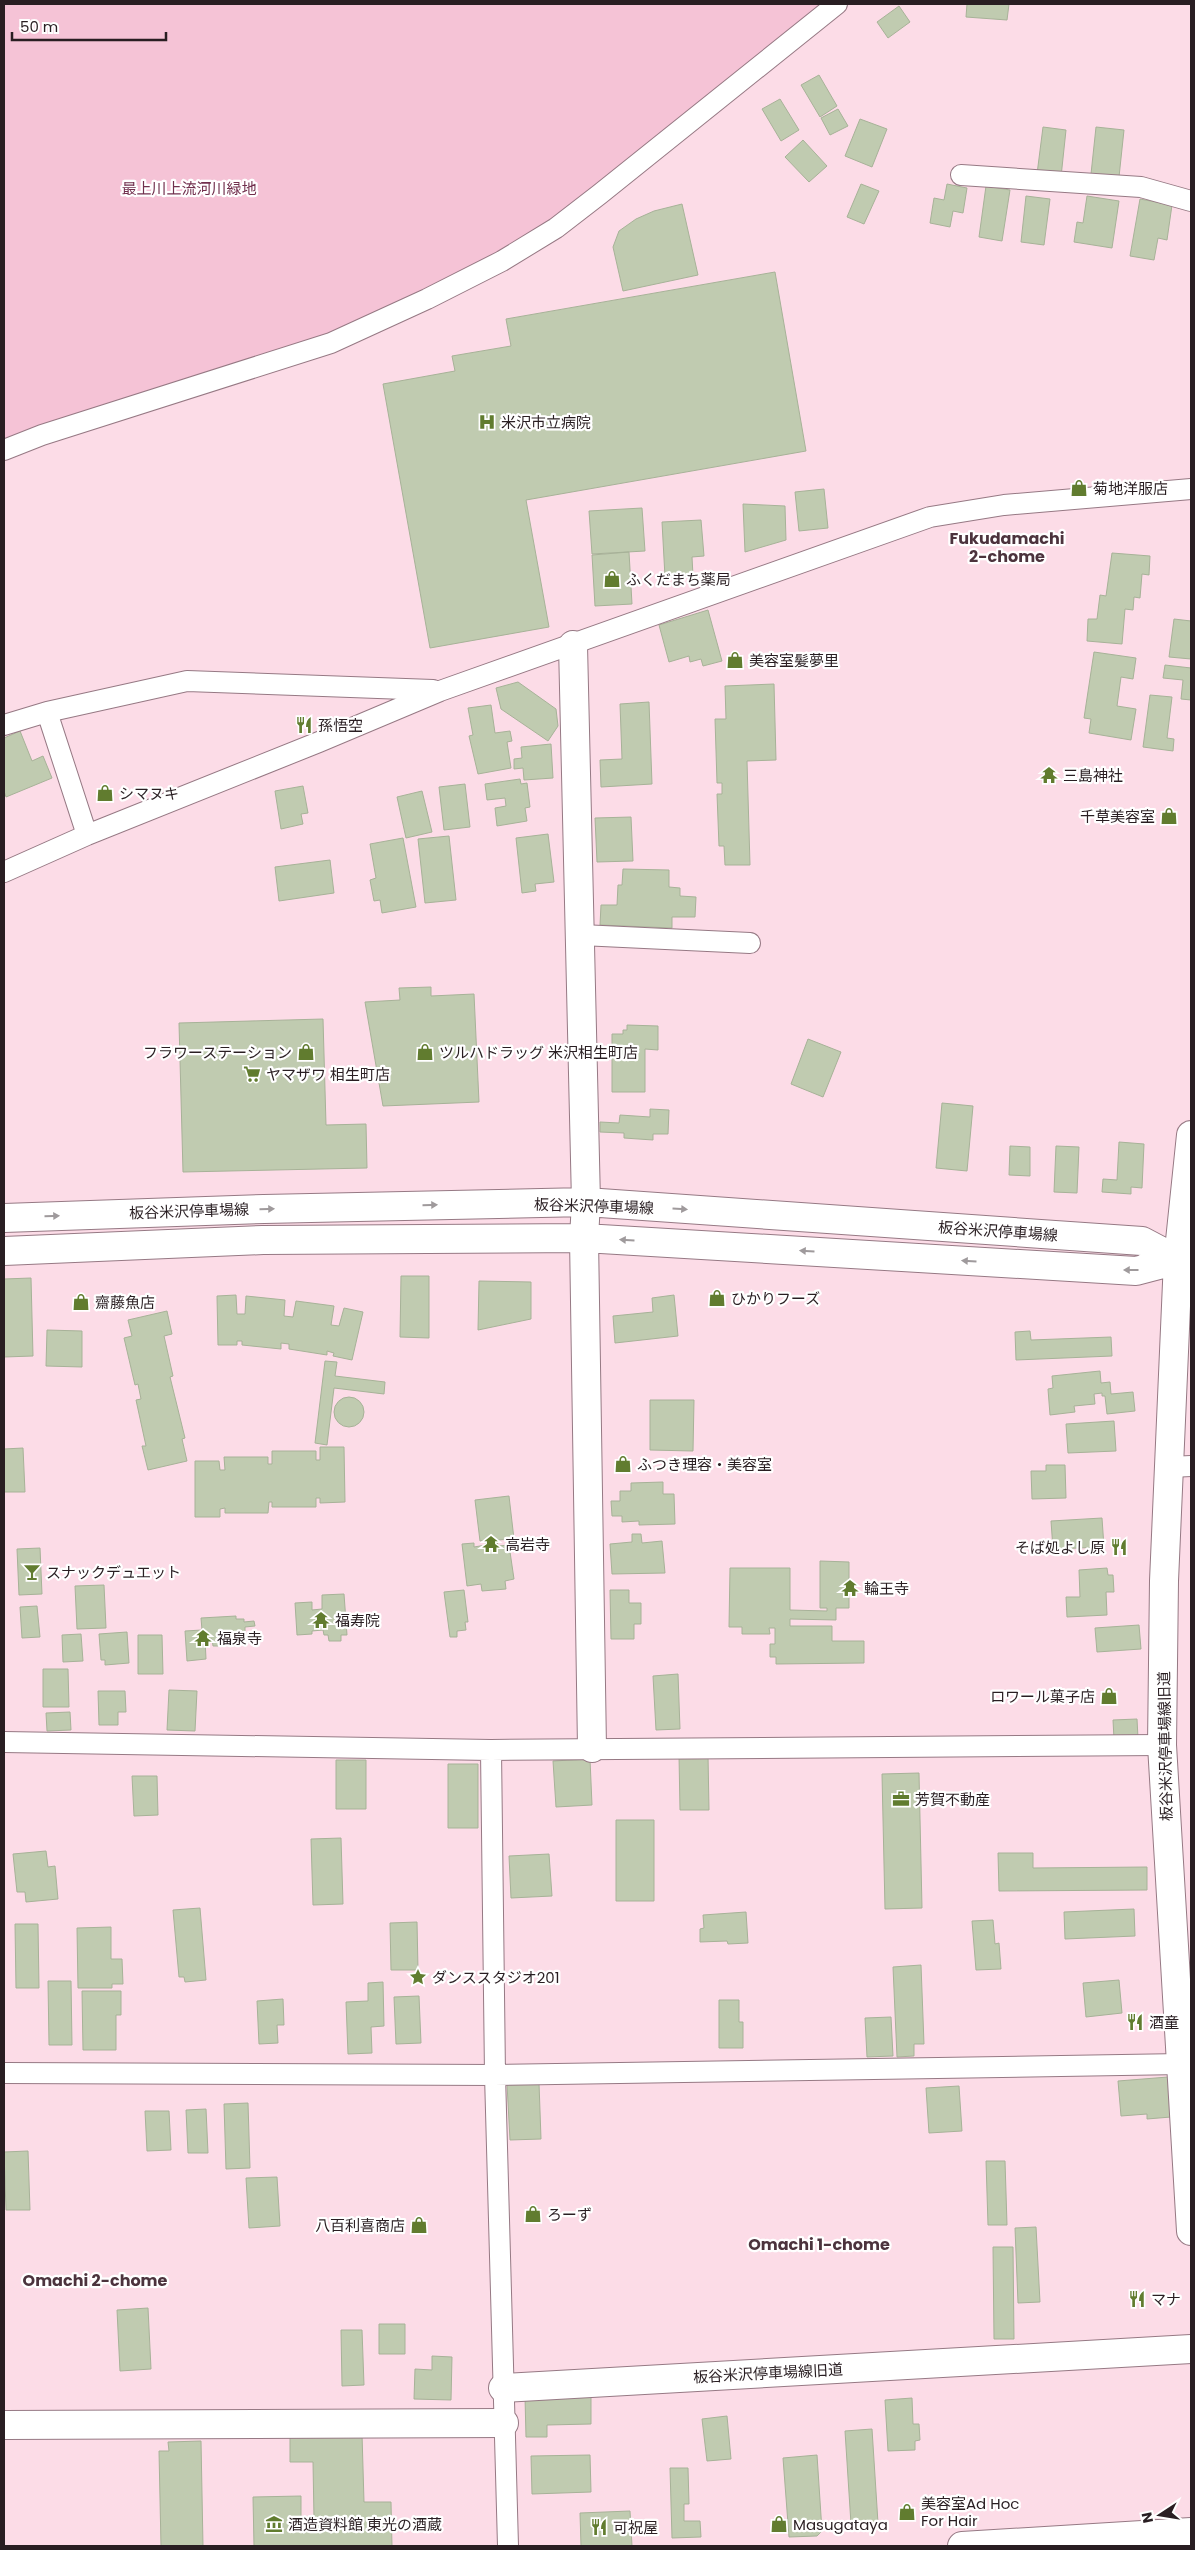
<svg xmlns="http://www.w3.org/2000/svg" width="1195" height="2550" viewBox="0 0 1195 2550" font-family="Poppins,'Noto Sans JP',sans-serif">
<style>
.green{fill:#f5c3d6}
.building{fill:#c0cbb0;stroke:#a7b298}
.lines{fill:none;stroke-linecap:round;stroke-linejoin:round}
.street-casing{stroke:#967984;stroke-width:22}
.secondary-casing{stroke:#967984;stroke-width:30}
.street{stroke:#fff;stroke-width:20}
.secondary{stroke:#fff;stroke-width:28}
.oneway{fill:#9f9a9c}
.labels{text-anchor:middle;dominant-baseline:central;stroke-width:4.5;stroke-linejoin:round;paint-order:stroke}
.park-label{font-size:15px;fill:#712f4d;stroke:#fff}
.poi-label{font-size:15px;fill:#291e22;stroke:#fff;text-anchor:start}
.street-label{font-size:15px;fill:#291e22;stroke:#fff}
.neighbourhood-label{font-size:16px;font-weight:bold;fill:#4c333d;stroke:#fff}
</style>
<rect width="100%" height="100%" fill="#fcdce7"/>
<path class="green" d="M4 4H826L554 221 464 274 329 338 4 445Z"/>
<path class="building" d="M967 4H1009L1007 20 966 17Z
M899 6 910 22 888 38 877 22Z
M819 75 837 106 820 117 801 85Z
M780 99 799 130 781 141 762 109Z
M838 109 848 126 830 135 821 118Z
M860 119 887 129 872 167 845 156Z
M1043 127 1066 130 1061 177 1037 174Z
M1096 127 1124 130 1119 177 1091 174Z
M803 140 827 166 809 182 785 157Z
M861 184 879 191 864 224 847 217Z
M947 184 967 188 963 213 953 211 950 227 930 223 934 198 944 200Z
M986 186 1010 190 1002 241 979 237Z
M1026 196 1050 199 1044 245 1021 242Z
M1087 196 1119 201 1112 248 1074 242 1077 222 1083 223Z
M1140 199 1172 205 1167 240 1158 238 1154 260 1130 256Z
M682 204 698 275 623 291 613 247 619 231 636 219 654 211Z
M775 272 806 451 526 500 549 627 430 648 383 384 455 371 452 356 511 346 506 319Z
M824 489 828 528 799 531 795 492Z
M743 504 785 506 786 540 745 552Z
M642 508 645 551 592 554 589 511Z
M701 520 704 556 692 557 693 576 665 577 662 522Z
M629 552 632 604 595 606 592 555Z
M1112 553 1150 556 1149 575 1142 574 1140 598 1134 597 1133 610 1125 609 1122 644 1087 641 1088 619H1097L1100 595 1106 596Z
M708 610 722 661 703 666 701 659 690 662 689 656 669 662 659 625Z
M1174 619 1191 621V659L1169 657Z
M1094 652 1136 658 1133 679 1121 677 1117 706 1136 709 1131 740 1089 733 1091 719 1084 718Z
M1165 665 1191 668V700L1181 699 1183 680 1163 678Z
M518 682 556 709 558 726 548 741 501 709 496 688Z
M774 684 776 760 747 761 750 865H725L724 846H719L717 794H722V783H717L715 719H726L725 686Z
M1150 695 1172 697 1167 738 1174 739 1173 751 1143 747Z
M649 702 652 784 601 787 600 760 622 759 620 704Z
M491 705 495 733 510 731 512 741 507 742 511 768 478 774 469 736 473 735 468 708Z
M20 731 32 761 43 756 52 778 6 797 4 791V738Z
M551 744 553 778 524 780 523 768 514 769V759L522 758 521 747Z
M520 779 521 784 527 783 530 807 525 808 527 821 497 826 495 808 506 806 505 798 487 800 485 784Z
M465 784 470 827 444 830 439 787Z
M303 786 308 813 301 814 303 824 281 829 275 791Z
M422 791 432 832 406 838 397 797Z
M631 817 633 861 597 862 595 818Z
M548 834 554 882 535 884 536 891 522 893 516 838Z
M449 836 456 900 425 903 418 839Z
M403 838 416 907 382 913 380 900 374 901 370 880 376 878 370 844Z
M330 860 334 893 279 901 275 867Z
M623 869 669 870V887L680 888V896L696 897 695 917H672V928L600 925 601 905H617L618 885H622Z
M431 987V996L474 994 479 1102 383 1106 365 1002 400 1000 399 988Z
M323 1019 326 1125 366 1124 367 1168 183 1172 179 1023Z
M627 1025 658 1026V1050L645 1049V1092H612V1034H623V1030H627Z
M808 1039 841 1052 823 1097 791 1084Z
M942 1103 973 1106 967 1171 936 1168Z
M650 1109 669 1110 668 1134H653V1140L624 1138V1133L600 1132V1122L619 1123 620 1115 650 1117Z
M1119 1142 1144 1144 1142 1188 1131 1187V1194L1102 1192 1103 1179 1117 1180Z
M1010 1146 1030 1147V1176L1009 1175Z
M1056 1146 1079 1147 1077 1193 1054 1192Z
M401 1276H429V1338L400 1337Z
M31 1278 33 1356 4 1357V1279Z
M479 1281 531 1282V1319L478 1330Z
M236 1295 237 1314H245L246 1296 285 1300 284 1316 293 1317 296 1301 334 1306 331 1325 339 1326 344 1308 363 1312 352 1360 333 1356 334 1353 327 1351V1355L289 1349V1344L281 1343V1349L242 1345V1341H237V1345H218L217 1296Z
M674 1295 678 1336 615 1343 613 1316 653 1312 652 1298Z
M167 1311 172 1334 164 1336 173 1376 170 1377 185 1438 182 1439 187 1461 148 1470 142 1446H146L136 1400 141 1399 138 1384 135 1385 124 1338 132 1336 128 1320Z
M47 1330 82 1331V1367L46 1366Z
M1030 1331 1031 1340 1111 1337 1112 1356 1016 1360 1015 1332Z
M325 1361 337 1362 335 1376 385 1382 384 1394 334 1388 327 1445 315 1443Z
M1100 1371 1101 1383 1110 1382 1111 1394 1133 1392 1135 1411 1107 1414 1105 1396H1102V1393L1094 1394 1095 1404 1074 1406 1075 1412 1050 1415 1048 1389 1053 1388 1052 1376Z
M334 1412a15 15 0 1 1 30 0a15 15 0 1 1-30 0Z
M650 1400H694L693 1451 650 1450Z
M1114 1421 1116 1451 1068 1453 1066 1424Z
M320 1447H344L345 1502 320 1503V1498H316V1507H272V1502H269L268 1513H225V1508L220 1509V1517H195V1461H219L220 1470H225L224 1457H268V1464H272V1451H316V1460H320Z
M23 1448 25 1492H4V1449Z
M1046 1465H1065L1066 1498 1032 1499 1031 1471H1046Z
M663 1482V1494H674L675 1524 639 1525V1521L622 1522V1516H612L611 1501H620V1491H631V1483Z
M509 1496 514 1539 497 1540 498 1546 509 1545 514 1579 505 1581 506 1589 482 1591 481 1584 467 1586 462 1544 474 1543V1547L486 1545 485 1540 480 1541 475 1500Z
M1102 1518 1104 1547 1053 1549 1051 1521Z
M632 1534H641L642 1543 662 1541 665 1573 612 1574 610 1544 632 1542Z
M40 1548 42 1594 19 1595 17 1549Z
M820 1561 849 1562V1608H836V1620L790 1619V1626H832V1641H864V1663L776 1664V1657H770V1644H775V1628H769L770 1634H742V1627H729L730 1568H790V1610L827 1611V1608H820Z
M1107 1568 1108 1575H1113L1114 1592H1106L1107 1615 1067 1617 1066 1597H1080L1079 1570Z
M104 1585 106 1628 77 1629 75 1586Z
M464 1590 468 1622H465L466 1630 457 1631V1637H450L444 1592Z
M610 1590H629V1603H641V1624H634V1639H611Z
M344 1594 347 1635H341V1641H329L328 1635H324L323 1630 312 1631V1634L297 1635 295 1603 312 1602V1610L322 1609V1595Z
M37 1606 40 1637 22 1638 20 1607Z
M236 1616V1619H244V1622L254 1621 255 1626 245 1627V1631H238V1637L221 1638 222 1646H213L212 1639H205L206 1659 187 1661 185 1631 202 1630 201 1618Z
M1139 1625 1141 1649 1097 1652 1095 1628Z
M127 1632 129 1663 105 1665V1660H101L99 1634Z
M81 1634 83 1661 63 1662 62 1635Z
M138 1635H162L163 1674H138Z
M43 1669H68L69 1707H43Z
M678 1674 680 1729 656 1730 653 1676Z
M169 1690 197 1691 195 1731 167 1730Z
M98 1691H125L126 1712H118V1725H99Z
M70 1712 71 1730 47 1731 46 1713Z
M1137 1719 1138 1738 1114 1739 1113 1720Z
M679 1755H708L709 1810H680Z
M590 1759 592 1805 556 1807 553 1761Z
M336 1760H366V1809H336Z
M448 1764H478V1828H448Z
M919 1773 922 1908 885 1909 882 1774Z
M132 1776H157L158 1815 134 1816Z
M616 1820H654V1901H616Z
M341 1838 343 1904 313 1905 311 1839Z
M46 1851 48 1867 55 1866 58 1899 26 1902 25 1892H17L13 1854Z
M998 1853H1033V1868L1147 1867V1890L999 1891Z
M549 1854 552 1896 511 1898 509 1856Z
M200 1908 206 1980 185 1982 184 1977H179L173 1910Z
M1134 1909 1135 1936 1065 1939 1064 1912Z
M746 1912 748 1943 728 1944 727 1941 700 1942V1929L704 1928 703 1915Z
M993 1920 995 1944 999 1943 1001 1969 976 1970 972 1921Z
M417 1922 418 1970H391L390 1923Z
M15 1924H38L39 1988H16Z
M111 1927V1959H122L123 1984H112V1988H78L77 1928Z
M921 1965 924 2044H914V2056L897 2057 893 1967Z
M1119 1980 1122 2013 1086 2017 1083 1983Z
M48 1981H71L72 2045H49Z
M383 1982 384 2026 371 2027 372 2053 348 2054 346 2002 368 2001V1983Z
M82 1991H121V2015H116V2050H83Z
M419 1996 421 2043 396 2044 394 1997Z
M283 1999 284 2025H277L278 2043 259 2044 257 2001Z
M719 2000H739V2022H743V2048H719Z
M891 2017 893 2056 867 2057 865 2018Z
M1168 2077 1171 2117 1147 2119V2114L1121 2116 1118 2081Z
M539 2083 541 2139 510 2140 507 2084Z
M959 2086 962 2131 929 2133 926 2088Z
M248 2103 250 2168 226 2169 224 2104Z
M206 2109 208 2153H188L186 2110Z
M145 2111H169L171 2150 147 2151Z
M28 2151 30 2210H6L4 2152Z
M986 2161H1005L1007 2225H988Z
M277 2177 280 2226 249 2228 246 2178Z
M1036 2227 1040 2302 1018 2303 1015 2228Z
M993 2247H1013L1014 2339H994Z
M148 2308 151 2369 120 2371 117 2310Z
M379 2324H405V2354H379Z
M341 2330H362L364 2385 342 2386Z
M432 2356 452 2357 451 2400 414 2399 415 2369 432 2370Z
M591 2396V2424L547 2425V2437H526L525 2397Z
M912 2398 913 2424H919L920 2440 915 2441V2450L888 2451 885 2400Z
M727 2416 731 2459 707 2461 702 2419Z
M872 2429 878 2523 851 2524 845 2431Z
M362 2434 364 2502H391L392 2546H254L253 2497 301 2496V2519H314L313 2462H290V2435Z
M201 2441 203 2546H161L159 2451H169L168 2442Z
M590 2455 591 2492 532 2494 531 2456Z
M817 2455 822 2531 817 2536 789 2537 783 2458Z
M670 2468H688L689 2504H684V2521H700L701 2537 672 2538Z
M630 2511 632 2546H581L580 2513Z"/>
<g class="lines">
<g class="street-casing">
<path id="street" d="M961 175 1141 187 1191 201
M4 450 42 435 331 343 427 299 502 261 556 228 600 194 837 4
M47 712 187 681 433 690
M4 725 47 712 87 835
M4 872 87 835 319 742 440 691 930 517 1004 505 1191 489
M581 935 750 943
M1170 1467 1191 1466
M4 1742 491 1750 1162 1745
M491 1750 495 2075 508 2546
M4 2073 495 2075 1182 2064"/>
</g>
<g class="secondary-casing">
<path id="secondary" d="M573 645 586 1202 584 1238 592 1748
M1191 1135 1178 1260 1164 1581 1162 1745 1191 2231
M4 1218 264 1209 586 1202 1142 1241 1178 1260
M4 1251 263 1240 584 1238 1136 1271 1178 1260
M503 2388 1191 2349
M4 2425 504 2423
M962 2546 1191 2532"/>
</g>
<use href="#street" class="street"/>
<use href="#secondary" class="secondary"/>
</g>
<defs><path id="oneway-solid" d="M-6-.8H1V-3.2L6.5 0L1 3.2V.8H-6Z" transform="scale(1.25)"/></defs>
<g class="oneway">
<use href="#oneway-solid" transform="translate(430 1205) rotate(-1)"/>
<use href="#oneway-solid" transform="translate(267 1209) rotate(-1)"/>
<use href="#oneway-solid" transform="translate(680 1209) rotate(4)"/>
<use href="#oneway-solid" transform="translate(52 1216) rotate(-2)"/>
<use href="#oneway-solid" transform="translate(627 1240) rotate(-177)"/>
<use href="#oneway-solid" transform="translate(807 1251) rotate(-177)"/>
<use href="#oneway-solid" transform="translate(969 1261) rotate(-177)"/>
<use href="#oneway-solid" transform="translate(1131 1270) rotate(180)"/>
</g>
<defs>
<g id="hospital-bare" transform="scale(1.35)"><path d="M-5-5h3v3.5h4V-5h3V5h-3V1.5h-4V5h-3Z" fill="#617c2f" stroke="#fff" stroke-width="2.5" paint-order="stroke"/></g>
<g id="shop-bare" transform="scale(1.35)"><path d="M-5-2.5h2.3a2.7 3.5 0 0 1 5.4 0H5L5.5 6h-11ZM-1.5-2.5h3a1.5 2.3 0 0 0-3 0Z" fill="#617c2f" stroke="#fff" stroke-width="2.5" paint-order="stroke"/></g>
<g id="restaurant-bare" transform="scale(1.35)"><path d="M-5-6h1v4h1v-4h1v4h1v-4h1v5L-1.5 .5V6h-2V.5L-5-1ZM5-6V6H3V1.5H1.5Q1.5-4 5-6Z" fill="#617c2f" stroke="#fff" stroke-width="2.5" paint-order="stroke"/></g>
<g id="temple-bare" transform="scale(1.35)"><path d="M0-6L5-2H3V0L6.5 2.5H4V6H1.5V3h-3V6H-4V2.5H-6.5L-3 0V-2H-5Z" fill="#617c2f" stroke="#fff" stroke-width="2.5" paint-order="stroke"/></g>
<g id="supermarket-bare" transform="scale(1.35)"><path d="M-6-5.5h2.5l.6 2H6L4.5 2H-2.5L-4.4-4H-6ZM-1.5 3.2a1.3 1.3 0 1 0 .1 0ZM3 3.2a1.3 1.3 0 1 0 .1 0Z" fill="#617c2f" stroke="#fff" stroke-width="2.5" paint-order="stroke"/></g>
<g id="bar-bare" transform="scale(1.35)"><path d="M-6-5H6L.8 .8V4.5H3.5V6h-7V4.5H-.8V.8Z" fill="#617c2f" stroke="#fff" stroke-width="2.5" paint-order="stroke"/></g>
<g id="office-bare" transform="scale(1.35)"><path d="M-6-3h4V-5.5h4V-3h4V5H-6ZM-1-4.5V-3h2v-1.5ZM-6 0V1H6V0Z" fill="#617c2f" stroke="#fff" stroke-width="2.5" paint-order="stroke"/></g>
<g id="sight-bare" transform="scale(1.35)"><path d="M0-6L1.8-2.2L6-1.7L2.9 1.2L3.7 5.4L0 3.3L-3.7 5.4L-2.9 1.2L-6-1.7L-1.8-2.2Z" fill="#617c2f" stroke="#fff" stroke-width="2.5" paint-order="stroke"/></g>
<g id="museum-bare" transform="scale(1.35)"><path d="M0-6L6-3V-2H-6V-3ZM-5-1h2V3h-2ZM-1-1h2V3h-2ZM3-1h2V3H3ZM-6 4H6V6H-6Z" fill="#617c2f" stroke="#fff" stroke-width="2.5" paint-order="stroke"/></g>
</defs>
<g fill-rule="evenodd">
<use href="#hospital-bare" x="487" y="422"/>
<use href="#shop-bare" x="1079" y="488"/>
<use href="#shop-bare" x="612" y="579"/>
<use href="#shop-bare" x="735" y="660"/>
<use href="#restaurant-bare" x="304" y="725"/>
<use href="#temple-bare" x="1049" y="775"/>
<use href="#shop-bare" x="105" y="793"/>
<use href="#shop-bare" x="1169" y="816"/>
<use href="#shop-bare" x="306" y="1052"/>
<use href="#shop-bare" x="425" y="1052"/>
<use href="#supermarket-bare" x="252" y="1074"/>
<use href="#shop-bare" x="717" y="1298"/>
<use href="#shop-bare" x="81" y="1302"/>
<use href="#shop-bare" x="623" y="1464"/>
<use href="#temple-bare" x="491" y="1544"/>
<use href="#restaurant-bare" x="1119" y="1547"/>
<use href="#bar-bare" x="32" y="1572"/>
<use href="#temple-bare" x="850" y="1588"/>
<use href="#temple-bare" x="321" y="1620"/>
<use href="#temple-bare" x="203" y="1638"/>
<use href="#shop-bare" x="1109" y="1696"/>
<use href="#office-bare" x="901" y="1799"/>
<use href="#sight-bare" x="418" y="1977"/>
<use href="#restaurant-bare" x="1135" y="2022"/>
<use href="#shop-bare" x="533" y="2214"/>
<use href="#shop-bare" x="419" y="2225"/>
<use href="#restaurant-bare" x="1137" y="2299"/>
<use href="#shop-bare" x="907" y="2512"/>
<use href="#museum-bare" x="274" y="2524"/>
<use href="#shop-bare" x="779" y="2524"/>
<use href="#restaurant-bare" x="599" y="2527"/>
</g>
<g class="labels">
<g class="park-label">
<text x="189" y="188">最上川上流河川緑地</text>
</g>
<g class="poi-label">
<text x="501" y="422">米沢市立病院</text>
<text x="1093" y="488">菊地洋服店</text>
<text x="626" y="579">ふくだまち薬局</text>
<text x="749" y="660">美容室髪夢里</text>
<text x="318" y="725">孫悟空</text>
<text x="1063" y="775">三島神社</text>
<text x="119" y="793">シマヌキ</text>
<text x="1155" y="816" text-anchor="end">千草美容室</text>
<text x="292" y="1052" text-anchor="end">フラワーステーション</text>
<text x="439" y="1052">ツルハドラッグ 米沢相生町店</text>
<text x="266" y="1074">ヤマザワ 相生町店</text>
<text x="731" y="1298">ひかりフーズ</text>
<text x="95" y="1302">齋藤魚店</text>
<text x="637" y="1464">ふつき理容・美容室</text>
<text x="505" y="1544">高岩寺</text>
<text x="1105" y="1547" text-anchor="end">そば処よし原</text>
<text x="46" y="1572">スナックデュエット</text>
<text x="864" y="1588">輪王寺</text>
<text x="335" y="1620">福寿院</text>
<text x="217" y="1638">福泉寺</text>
<text x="1095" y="1696" text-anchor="end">ロワール菓子店</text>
<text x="915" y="1799">芳賀不動産</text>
<text x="432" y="1977">ダンススタジオ201</text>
<text x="1149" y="2022">酒童</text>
<text x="547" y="2214">ろーず</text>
<text x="405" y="2225" text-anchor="end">八百利喜商店</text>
<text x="1151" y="2299">マナ</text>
<text x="921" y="2503">美容室Ad Hoc<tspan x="921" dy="17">For Hair</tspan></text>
<text x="288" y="2524">酒造資料館 東光の酒蔵</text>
<text x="793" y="2524">Masugataya</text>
<text x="613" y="2527">可祝屋</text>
</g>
<g class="street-label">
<text transform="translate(594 1206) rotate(2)">板谷米沢停車場線</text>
<text transform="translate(189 1211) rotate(-2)">板谷米沢停車場線</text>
<text transform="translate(998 1231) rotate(4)">板谷米沢停車場線</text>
<text transform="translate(1165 1746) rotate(-91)">板谷米沢停車場線旧道</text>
<text transform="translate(768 2373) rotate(-3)">板谷米沢停車場線旧道</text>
</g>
<g class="neighbourhood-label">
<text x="1007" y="538">Fukudamachi<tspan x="1007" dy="18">2-chome</tspan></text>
<text x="819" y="2244">Omachi 1-chome</text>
<text x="95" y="2280">Omachi 2-chome</text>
</g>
</g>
<rect width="1195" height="2550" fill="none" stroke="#291e22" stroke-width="10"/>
<g transform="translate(1160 2515) rotate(258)" stroke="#ffffff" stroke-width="4" paint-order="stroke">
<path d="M0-4L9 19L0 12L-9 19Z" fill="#291e22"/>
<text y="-8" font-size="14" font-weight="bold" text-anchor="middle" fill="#291e22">N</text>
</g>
<path d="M12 32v8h154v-8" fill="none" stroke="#291e22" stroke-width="2.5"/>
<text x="20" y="32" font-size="15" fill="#291e22" stroke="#ffffff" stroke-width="4" paint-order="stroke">50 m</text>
</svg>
